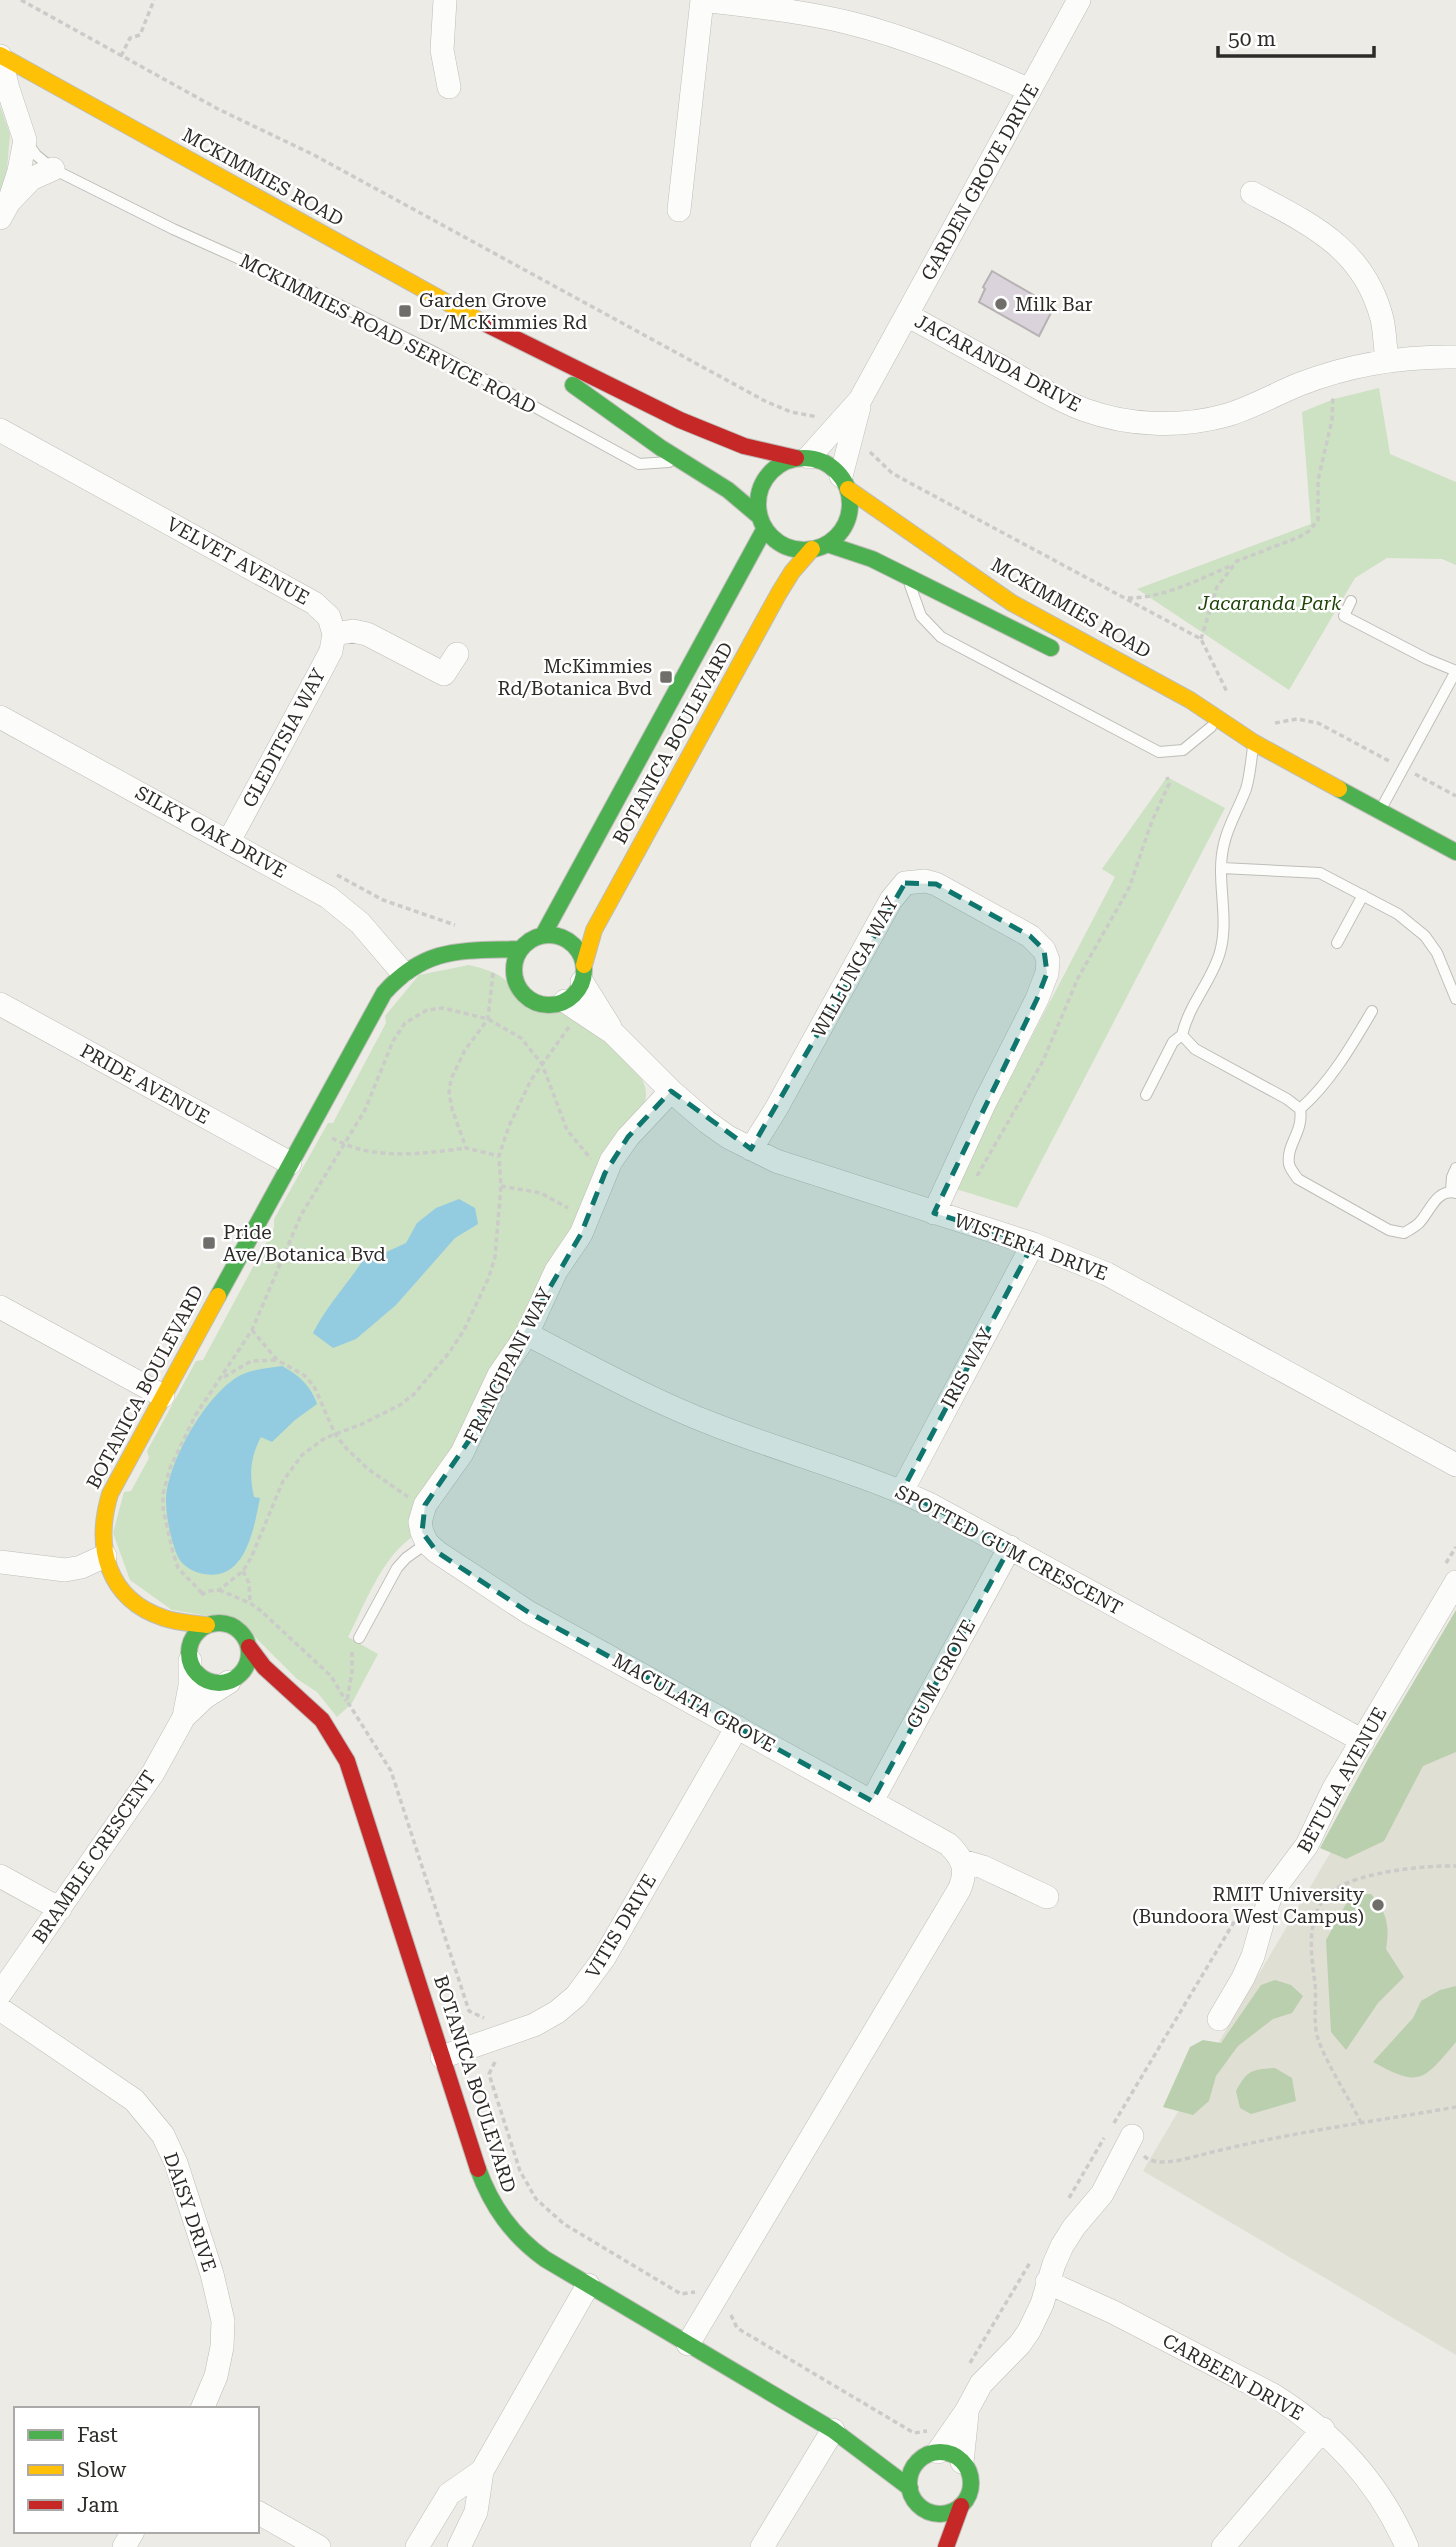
<svg xmlns="http://www.w3.org/2000/svg" width="1456" height="2547" viewBox="0 0 1456 2547" font-family="'Roboto Serif',serif">
<style>
.built{fill:#e0dfd3}
.green{fill:#cde1c3}
.forest{fill:#b9cfad}
.water{fill:#93cce0}
.building{fill:#dbd3dc;stroke:#b4b2b2;stroke-width:2}
.lines{fill:none;stroke-linecap:round;stroke-linejoin:round}
.lane-casing{stroke:#bebdb9;stroke-width:12}
.street-casing{stroke:#bebdb9;stroke-width:24}
.fast-casing{stroke:#bebdb9;stroke-width:18}
.slow-casing{stroke:#bebdb9;stroke-width:18}
.jam-casing{stroke:#bebdb9;stroke-width:18}
.path{stroke:#cbcbc9;stroke-width:3.5;stroke-dasharray:5 3.5;stroke-linecap:butt}
.lane{stroke:#fcfcfb;stroke-width:10}
.street{stroke:#fcfcfb;stroke-width:23}
.fast{stroke:#4caf50;stroke-width:16}
.slow{stroke:#ffc107;stroke-width:16}
.jam{stroke:#c62828;stroke-width:16}
.marked{fill:#0f766e;fill-opacity:0.2;stroke:#0f766e;stroke-width:5;stroke-dasharray:14 9;stroke-linejoin:round}
.poi-dot{fill:#6f6e6a;stroke:#fff;stroke-width:2.5}
.labels{text-anchor:middle;dominant-baseline:central;stroke-width:5;stroke-linejoin:round;paint-order:stroke}
.street-label{font-size:19px;fill:#2c2b28;stroke:#fff}
.poi-label{font-size:19px;fill:#2c2b28;stroke:#fff;text-anchor:start}
.park-label{font-size:19px;font-style:italic;fill:#1f4509;stroke:#fff}
</style>
<rect width="100%" height="100%" fill="#ecebe6"/>
<path class="built" d="M1456 1639V2355L1143 2171Z"/>
<path class="green" d="M0 106 10 134 6 180 0 192Z
M1379 388 1390 454 1456 482V565L1442 559 1387 558 1355 578 1289 690 1137 589 1311 524 1302 412 1334 399Z
M1167 777 1225 808 1017 1208 953 1188 1115 877 1102 869Z
M469 965C481 968 494 971 504 979 512 987 517 997 526 1003 540 1012 554 1007 568 1013 594 1023 621 1058 641 1078 647 1088 647 1095 644 1107L597 1167 581 1209 412 1537C381 1559 365 1604 348 1637L378 1654 352 1703 337 1717 317 1692 297 1679 244 1626 224 1616H208L172 1610 130 1580 113 1533 124 1492 131 1491 149 1458 147 1451 196 1361 203 1360 274 1228V1219L328 1123H333L386 1023 385 1016 419 975Z"/>
<path class="forest" d="M1456 1610V1752L1423 1766 1384 1841 1346 1859 1320 1848 1368 1759Z
M1371 1894C1387 1913 1390 1925 1386 1949L1404 1977 1378 2003 1346 2050 1331 2032 1326 1940 1351 1895Z
M1275 1980 1291 1985 1303 1996 1292 2013 1273 2019 1238 2046 1216 2076 1209 2101 1193 2115 1163 2107 1190 2047 1203 2040 1221 2043 1261 1985Z
M1456 1986V2042C1423 2081 1420 2088 1373 2062L1413 2018 1421 2001 1440 1990Z
M1275 2068 1292 2078 1296 2101 1251 2114 1240 2108 1236 2091C1247 2070 1252 2069 1275 2068Z"/>
<path class="water" d="M459 1199 475 1208 478 1224 455 1238 396 1305 356 1339 333 1348 313 1333C328 1303 351 1281 368 1252L382 1254 406 1243 417 1223 436 1208Z
M282 1366C299 1375 311 1386 317 1404L295 1420 272 1442 261 1437C250 1458 249 1474 254 1497L260 1498C254 1527 246 1582 204 1574 195 1573 182 1566 178 1557 171 1541 166 1517 166 1500 167 1463 207 1392 241 1375 254 1369 268 1368 282 1366Z"/>
<path class="building" d="M992 271 1054 307 1039 336 979 302 985 289 983 287Z"/>
<g class="lines">
<g class="lane-casing">
<path id="lane" d="M26 141 36 155 53 169 173 229 311 291 436 353 639 464 669 462
M910 585 921 616 941 637 1159 752 1183 750 1211 727
M1351 601 1344 616 1427 659 1456 671
M1253 747C1251 761 1250 776 1246 789 1239 808 1228 825 1224 844 1215 879 1230 916 1220 952 1212 981 1189 1004 1182 1035L1195 1049 1287 1099 1300 1109C1304 1132 1286 1144 1289 1164 1290 1169 1295 1175 1298 1179L1389 1230 1404 1233C1409 1230 1415 1227 1419 1223 1430 1212 1436 1188 1456 1193
M1382 807 1456 671
M1222 868 1320 873 1398 914 1425 936 1437 953 1456 999
M1337 943 1363 895
M1146 1095 1173 1042 1182 1035
M1300 1109C1330 1083 1352 1045 1372 1011
M1451 1191 1452 1177 1456 1168
M359 1638 397 1568 406 1558 427 1543"/>
</g>
<g class="street-casing">
<path id="street" d="M445 0 442 50 449 87
M702 0C752 6 801 11 850 23 911 38 972 65 1030 90
M0 56 8 89 25 140 19 171 9 202 0 218
M1252 193C1310 224 1364 248 1382 319 1385 332 1385 347 1387 361
M11 200 31 179 53 169
M679 210 702 0
M907 315C940 333 972 351 1005 369 1031 383 1057 400 1085 410 1129 426 1181 428 1227 415 1252 408 1275 394 1300 384 1349 365 1403 356 1456 357
M0 430 314 603 329 617 334 634 353 631 367 634 444 674 457 654
M809 457 860 400 1079 0
M841 476 859 407
M0 717 328 897 360 923 402 972
M229 841 320 672 331 651 334 634
M582 982 610 1027
M565 1001 613 1033 671 1091 707 1122 728 1137 776 1161 1033 1244 1107 1274 1456 1465
M0 1004 290 1163
M671 1091 628 1137 611 1161 581 1234 556 1271 527 1334 499 1375 462 1453 425 1505 420 1522 422 1532 427 1543 437 1552 528 1612 948 1844C963 1858 968 1870 959 1890L688 2344
M751 1149 776 1109 891 900 905 883 925 881 936 884 1030 936 1044 950 1048 960 1047 973 1037 999 985 1102 934 1213
M0 1307 163 1396
M527 1334C589 1366 650 1400 715 1425 787 1453 862 1473 931 1505L1363 1741
M902 1491 1033 1244
M0 1562 65 1570 81 1567 105 1556
M184 1717 190 1686V1661
M872 1801 1010 1547
M962 1861 983 1867 1047 1897
M0 1876 60 1909
M0 1994 153 1773 184 1717 205 1697 229 1682
M0 2009 134 2100 163 2135 176 2163 212 2274 223 2321 222 2347 216 2376 202 2409
M1219 2019 1243 1978 1253 1956 1268 1903 1274 1889 1307 1845 1334 1788 1456 1582
M442 2057 534 2025 557 2012 576 1996 604 1958 737 1727
M1047 2282 1113 2312 1273 2395C1334 2433 1379 2482 1407 2547
M938 2452 967 2410 981 2384 1020 2344 1029 2331 1042 2304 1054 2264 1062 2246 1074 2227 1102 2194 1132 2136
M962 2462 967 2414
M257 2512 319 2547
M124 2547 133 2531
M417 2547 449 2494 482 2471
M459 2547 476 2512 482 2471 588 2285
M762 2547 833 2430
M1223 2547 1323 2429"/>
</g>
<g class="fast-casing">
<path id="fast" d="M573 385 661 448 728 490 760 517
M758 504a46 46 0 1 1 92 0a46 46 0 1 1-92 0Z
M827 544 872 559 1051 648
M1339 789 1456 852
M514 970a35 35 0 1 1 70 0a35 35 0 1 1-70 0Z
M543 935 765 528
M218 1296 384 993C426 946 462 951 520 949
M189 1653a30 30 0 1 1 60 0a30 30 0 1 1-60 0Z
M478 2169C492 2207 512 2235 545 2259L833 2430 910 2488
M909 2483a31 31 0 1 1 62 0a31 31 0 1 1-62 0Z"/>
</g>
<g class="slow-casing">
<path id="slow" d="M0 55 484 323
M848 489 1012 603 1190 700 1253 742 1339 789
M584 965 594 930 779 593 792 572 812 549
M207 1625C193 1623 178 1623 164 1618 107 1599 94 1547 110 1494L218 1296"/>
</g>
<g class="jam-casing">
<path id="jam" d="M484 323 680 420 744 446 796 458
M249 1647 264 1667 322 1720 347 1761 478 2169
M946 2547 961 2506"/>
</g>
<path class="path" d="M21 0 218 109 314 155 765 401 791 412 818 417
M121 56 130 38 140 35 154 0
M870 452 892 473 910 483 1201 639 1227 692
M1128 598C1165 598 1199 579 1233 565
M1201 639 1217 587 1237 561 1299 537 1309 531 1318 520V480L1332 420 1333 396
M1275 723 1297 719 1318 723 1389 761
M1415 774 1456 796
M337 875 383 900 455 925
M493 973 488 1019 465 1050 451 1079 449 1092 452 1109 466 1148 499 1156
M332 1138C372 1161 422 1154 466 1148
M977 1176 1043 1061 1078 978 1129 888 1152 821 1169 784 1167 777
M501 1186 541 1193 568 1208
M252 1330 277 1360 304 1375 314 1386 335 1434 346 1448 368 1469 408 1497
M224 1377 251 1361 277 1360
M1446 1563 1456 1547
M243 1571 249 1583 250 1602
M219 1590 250 1603 261 1611 331 1676 346 1701
M202 1593 178 1568 173 1553 163 1508V1494L170 1468 195 1416 252 1330 301 1215 365 1110 393 1041 405 1023 427 1010 443 1008 488 1019 521 1038 542 1064 567 1130 591 1159
M201 1595 208 1591 219 1590 243 1571 251 1558 283 1481 302 1455 325 1438 362 1424 400 1405 414 1394 449 1353 464 1330 489 1277 495 1257 501 1186 499 1156 509 1126 531 1080 569 1027
M352 1652V1672L347 1701 391 1771 469 2011 484 2018
M495 2062 489 2074 520 2171 536 2199 564 2224 681 2294 695 2292
M1114 2123 1243 1907
M1361 2123C1348 2096 1330 2070 1319 2042 1312 2023 1317 2003 1315 1983 1312 1961 1308 1936 1316 1914 1319 1904 1327 1894 1335 1889 1362 1872 1425 1865 1456 1866
M1144 2156C1157 2168 1184 2159 1201 2155 1285 2133 1371 2122 1456 2107
M1069 2198 1104 2138
M731 2315 737 2328 914 2433 927 2431
M970 2363 1031 2261"/>
<use href="#lane" class="lane"/>
<use href="#street" class="street"/>
<use href="#fast" class="fast"/>
<use href="#slow" class="slow"/>
<use href="#jam" class="jam"/>
</g>
<path class="marked" d="M905 883 936 884 1030 936 1044 950 1047 973 1037 999 934 1213 1033 1244 902 1491 1010 1547 872 1801 528 1612 437 1552 422 1532 425 1505 470 1439 499 1375 581 1234 605 1173 628 1137 671 1091 751 1149Z"/>
<g class="poi-dot">
<circle cx="1001" cy="304" r="7"/>
<rect x="398" y="304" width="14" height="14" rx="3.5"/>
<rect x="659" y="670" width="14" height="14" rx="3.5"/>
<rect x="202" y="1236" width="14" height="14" rx="3.5"/>
<circle cx="1378" cy="1905" r="7"/>
</g>
<g class="labels">
<g class="street-label">
<text transform="translate(263 177) rotate(29)">MCKIMMIES ROAD</text>
<text transform="translate(980 182) rotate(-61)">GARDEN GROVE DRIVE</text>
<text transform="translate(388 334) rotate(27)">MCKIMMIES ROAD SERVICE ROAD</text>
<text transform="translate(998 363) rotate(28)">JACARANDA DRIVE</text>
<text transform="translate(238 561) rotate(29)">VELVET AVENUE</text>
<text transform="translate(1071 608) rotate(30)">MCKIMMIES ROAD</text>
<text transform="translate(284 738) rotate(-62)">GLEDITSIA WAY</text>
<text transform="translate(673 743) rotate(-61)">BOTANICA BOULEVARD</text>
<text transform="translate(211 832) rotate(29)">SILKY OAK DRIVE</text>
<text transform="translate(855 967) rotate(-61)">WILLUNGA WAY</text>
<text transform="translate(145 1084) rotate(29)">PRIDE AVENUE</text>
<text transform="translate(1031 1247) rotate(20)">WISTERIA DRIVE</text>
<text transform="translate(508 1365) rotate(-63)">FRANGIPANI WAY</text>
<text transform="translate(967 1368) rotate(-62)">IRIS WAY</text>
<text transform="translate(145 1387) rotate(-62)">BOTANICA BOULEVARD</text>
<text transform="translate(1009 1550) rotate(28)">SPOTTED GUM CRESCENT</text>
<text transform="translate(941 1674) rotate(-61)">GUM GROVE</text>
<text transform="translate(694 1703) rotate(29)">MACULATA GROVE</text>
<text transform="translate(1342 1780) rotate(-61)">BETULA AVENUE</text>
<text transform="translate(94 1857) rotate(-56)">BRAMBLE CRESCENT</text>
<text transform="translate(621 1926) rotate(-59)">VITIS DRIVE</text>
<text transform="translate(475 2084) rotate(72)">BOTANICA BOULEVARD</text>
<text transform="translate(190 2212) rotate(71)">DAISY DRIVE</text>
<text transform="translate(1233 2377) rotate(29)">CARBEEN DRIVE</text>
</g>
<g class="poi-label">
<text x="419" y="300">Garden Grove<tspan x="419" dy="22">Dr/McKimmies Rd</tspan></text>
<text x="1015" y="304">Milk Bar</text>
<text x="652" y="666" text-anchor="end">McKimmies<tspan x="652" dy="22">Rd/Botanica Bvd</tspan></text>
<text x="223" y="1232">Pride<tspan x="223" dy="22">Ave/Botanica Bvd</tspan></text>
<text x="1364" y="1894" text-anchor="end">RMIT University<tspan x="1364" dy="22">(Bundoora West Campus)</tspan></text>
</g>
<g class="park-label">
<text x="1270" y="603">Jacaranda Park</text>
</g>
</g>
<rect x="14" y="2407" width="245" height="126" fill="#ffffff" stroke="#abaaa9" stroke-width="2"/>
<rect x="28" y="2430" width="35" height="10" fill="#4caf50" stroke="#abaaa9" stroke-width="2"/>
<text x="77" y="2442" font-size="21" fill="#2c2b28">Fast</text>
<rect x="28" y="2465" width="35" height="10" fill="#ffc107" stroke="#abaaa9" stroke-width="2"/>
<text x="77" y="2477" font-size="21" fill="#2c2b28">Slow</text>
<rect x="28" y="2500" width="35" height="10" fill="#c62828" stroke="#abaaa9" stroke-width="2"/>
<text x="77" y="2512" font-size="21" fill="#2c2b28">Jam</text>
<path d="M1218 46v10h156v-10" fill="none" stroke="#2c2b28" stroke-width="3.5"/>
<text x="1228" y="46" font-size="21" fill="#2c2b28" stroke="#ffffff" stroke-width="5" paint-order="stroke">50 m</text>
</svg>
